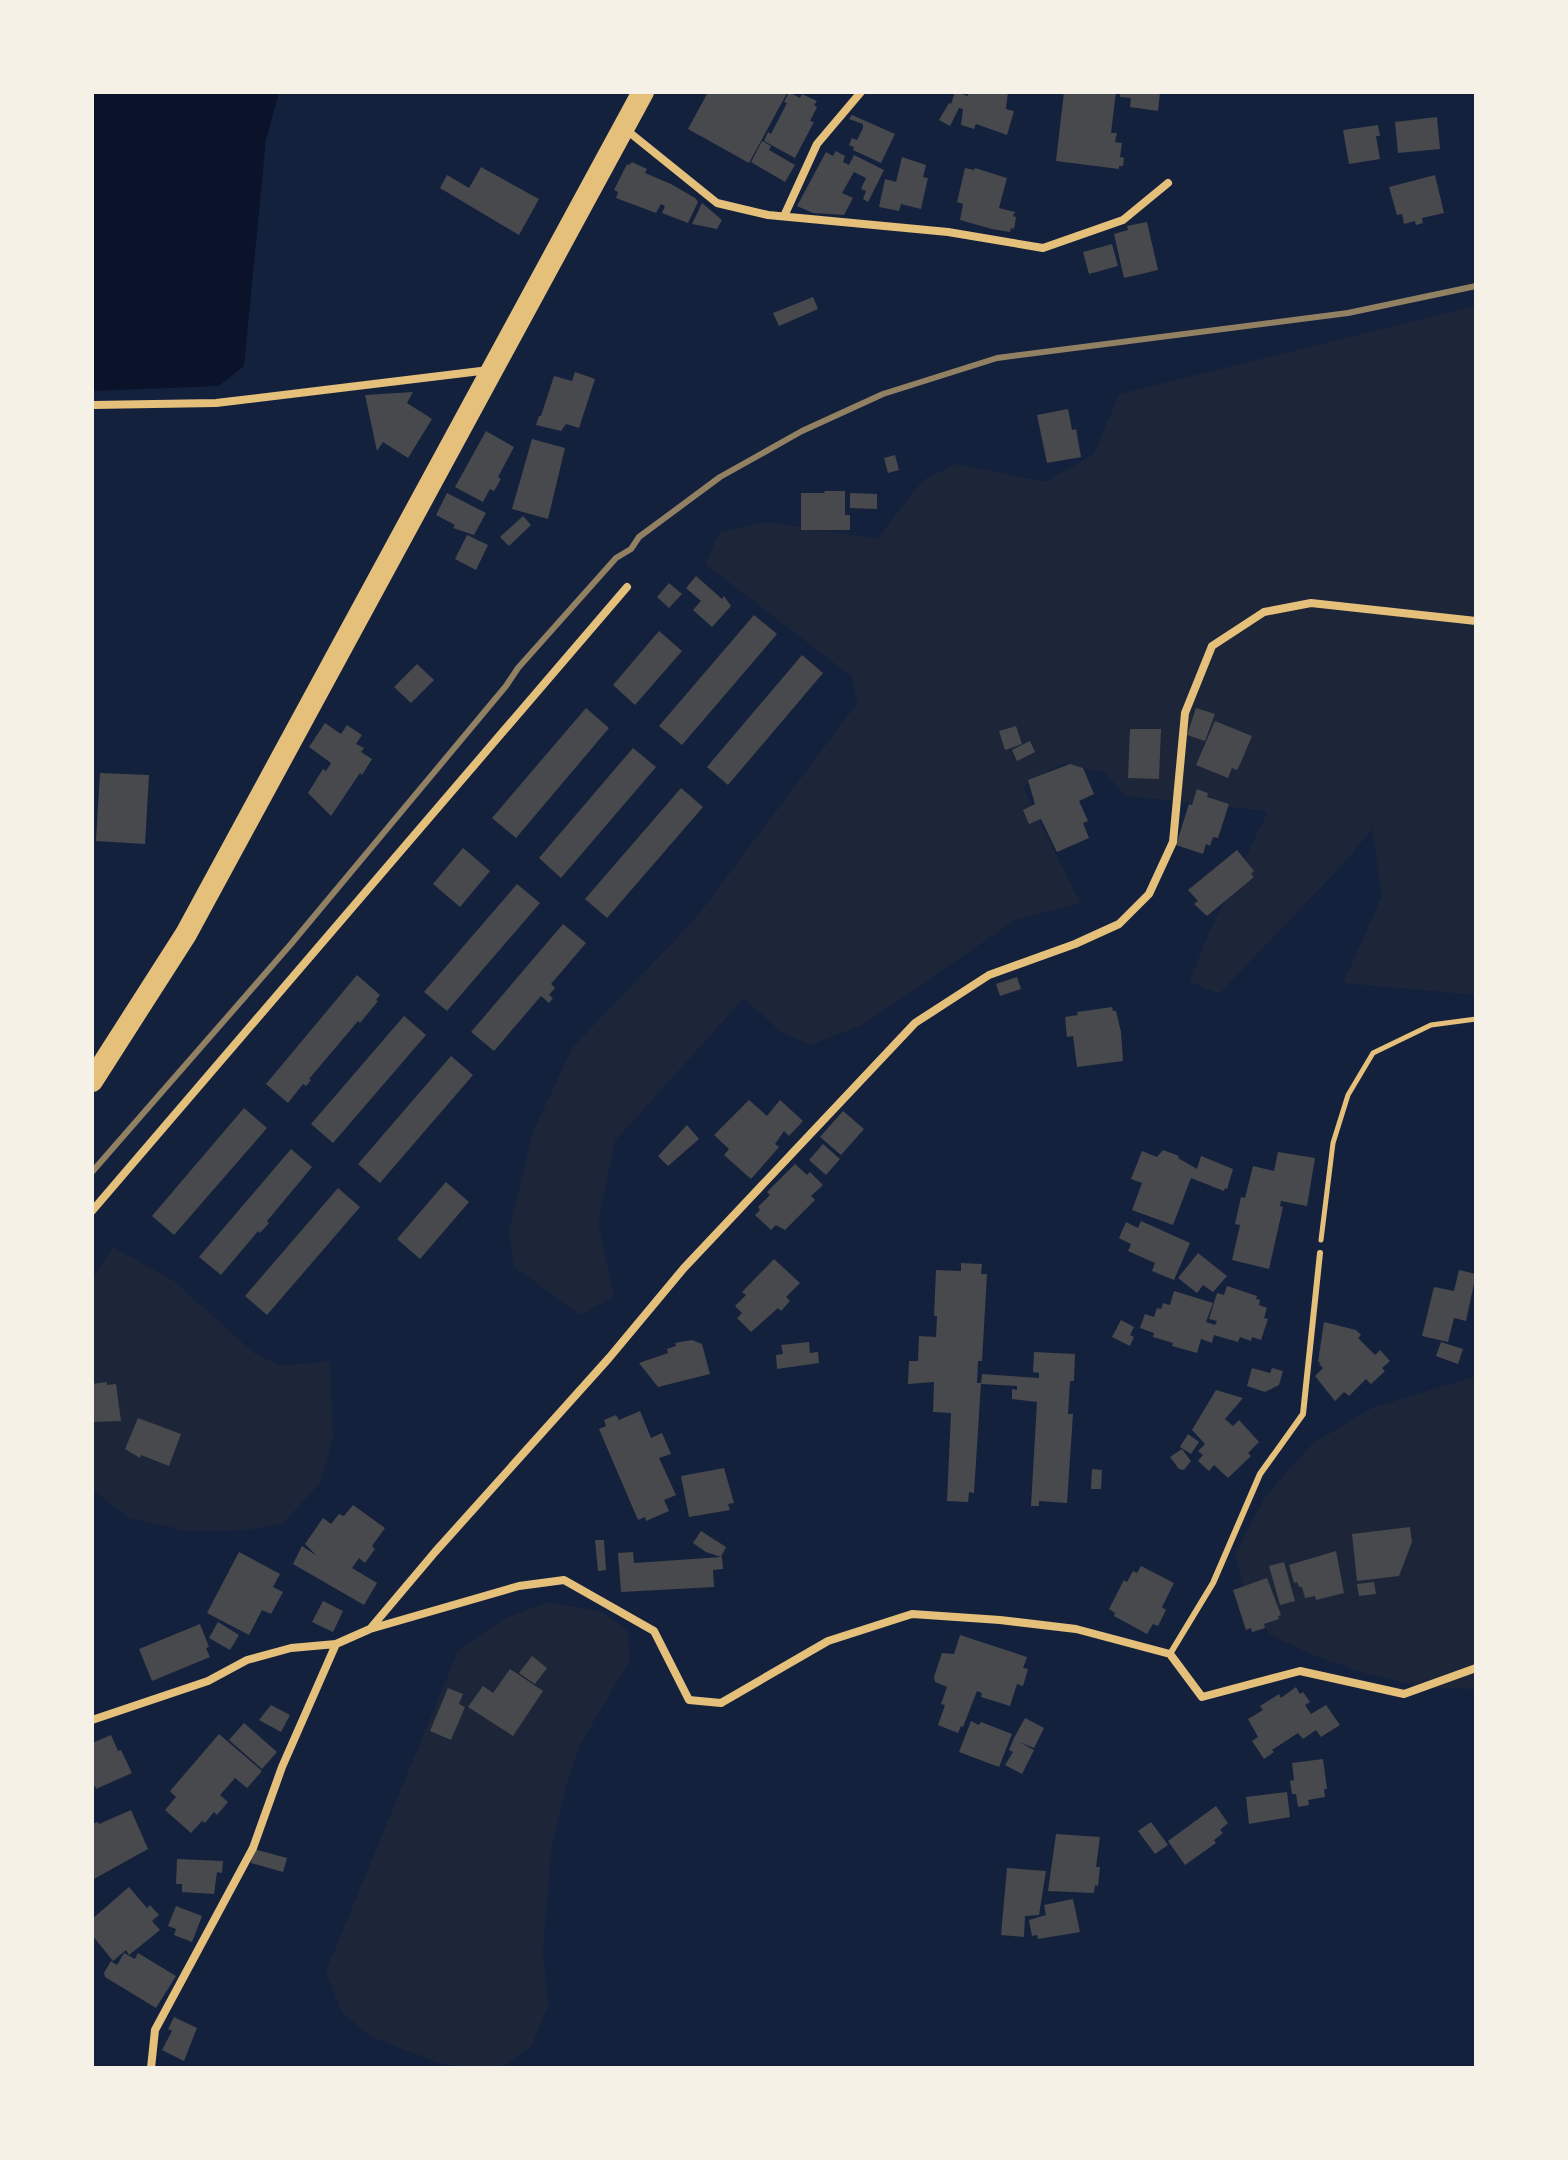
<svg xmlns="http://www.w3.org/2000/svg" width="1568" height="2160" viewBox="0 0 1568 2160" font-family="'PT Sans',sans-serif">
<style>
.green{fill:#1d2539}
.water{fill:#0b132b}
.building{fill:#48494c}
.lines{fill:none;stroke-linecap:round;stroke-linejoin:round}
.path{stroke:#e5c07b;stroke-width:5}
.service{stroke:#e5c07b;stroke-width:6}
.minor{stroke:#e5c07b;stroke-width:8}
.trunk{stroke:#e5c07b;stroke-width:22}
.rail{stroke:#918062;stroke-width:6}
</style>
<rect width="100%" height="100%" fill="#14213d"/>
<path class="green" d="M1476 306V995L1343 983 1382 896 1372 829 1345 862 1219 994 1190 982 1203 946 1268 811 1126 796 1104 772 1063 763 1023 787 1080 903 1017 919 862 1025 810 1045 781 1032 744 998 615 1141 598 1223 614 1296 581 1315 514 1267 509 1231 533 1132 572 1048 696 918 858 702 851 676 705 564 720 532 766 522 877 539 923 480 956 464 1045 482 1094 454 1119 394Z
M113 1247 174 1281 255 1354 282 1366 330 1361 333 1437 320 1483 283 1523 247 1530 188 1531 129 1518 92 1489V1279Z
M1476 1376V1689L1428 1688 1367 1674 1315 1656 1271 1635 1249 1607 1235 1554 1265 1497 1312 1444 1372 1408Z
M548 1602 602 1612 627 1630 630 1660 581 1743 566 1786 551 1850 543 1951 548 2006 531 2047 504 2065 488 2068H467L439 2063 369 2036 341 2011 326 1971 458 1651 504 1619Z"/>
<path class="water" d="M92 92H279L266 140 244 366 219 386 92 391Z"/>
<path class="building" d="M708 92H785L786 95 749 163 688 129Z
M789 92 800 98 802 94 817 101 814 105 817 107 810 121 814 122 795 158 764 141 768 132 771 134 787 103 784 102Z
M955 92 968 96V92H1008L1006 109 1014 111 1007 135 976 124 974 129 961 125 963 109 959 108 950 126 939 120 949 103 951 104Z
M1064 92H1116L1111 133H1117L1115 142 1122 143 1120 157 1124 158 1123 166H1119V169L1056 161Z
M1120 92H1160L1158 111 1130 107 1131 98 1120 97Z
M852 115 895 134 881 163 853 150 854 147 849 145 852 138 857 140 863 128V124L849 119Z
M1437 117 1440 149 1398 153 1395 122Z
M1378 125 1380 136H1376L1380 159 1349 164 1343 130Z
M762 141 771 146 769 150 795 165 785 182 751 162Z
M836 151 845 156 843 162 849 165 854 155 884 170 868 202 863 199 866 191 861 189 866 178 854 172 842 193 853 198 844 215 813 213 797 206 826 152 833 156Z
M902 157 926 165 923 177 928 178 921 209 901 204 899 211 879 207 885 179 896 182Z
M632 162 647 169 645 173 671 184 695 198 698 202 688 223 662 213 665 206 661 204 656 213 616 198 618 192 614 190 627 164 629 165Z
M481 167 539 199 519 235 440 188 447 175 469 188Z
M965 168 974 170 975 168 1007 178 999 208 1015 212 1013 216 1016 217 1014 229 1011 228 1010 232 992 229 960 220 963 204 957 202Z
M1435 175 1444 213 1422 218 1423 223 1416 225 1415 221 1404 224 1402 214 1397 215 1389 187Z
M702 203 722 220 717 229 692 224Z
M1147 222 1158 270 1124 278 1114 234 1128 230 1127 226Z
M1112 244 1118 266 1089 274 1083 252Z
M813 297 818 309 779 326 773 313Z
M575 372 595 379 579 428 566 424 561 431 536 425 539 416H541L554 376 572 381Z
M413 392 407 403 432 419 408 458 383 442 377 451 365 395Z
M1068 409 1072 430 1076 429 1081 457 1047 463 1037 415Z
M486 431 514 447 498 477 501 479 494 491 490 489 483 502 455 487Z
M532 439 565 448 548 519 512 509Z
M895 455 899 470 888 473 884 458Z
M825 491H845V515H850V530H801V493H824Z
M447 493 486 513 474 535 453 528 455 525 436 515Z
M850 493 877 494V509L850 508Z
M523 516 531 525 509 546 500 537Z
M467 535 488 545 476 570 455 559Z
M696 576 722 599 724 596 731 606 712 627 693 610 701 601 686 588Z
M669 583 682 594 669 608 657 597Z
M754 615 777 634 682 745 659 726Z
M659 631 682 651 635 705 613 685Z
M802 655 823 673 728 785 707 767Z
M417 664 434 680 411 703 394 687Z
M586 708 609 728 516 838 492 818Z
M1196 708 1215 714 1205 741 1187 735Z
M1215 721 1252 736 1241 762 1237 770 1232 768 1228 778 1196 765Z
M325 723 341 734 347 725 362 735 356 744 364 748 361 752 372 759 362 775 360 773 331 816 308 793 323 769 326 771 331 763 309 747Z
M1016 726 1022 744 1005 750 999 731Z
M1130 729H1161L1159 779 1128 778Z
M1030 741 1035 752 1017 761 1012 750Z
M633 748 656 767 561 878 539 858Z
M1070 764 1083 768 1094 794 1079 801 1088 821 1083 823 1089 838 1057 852 1041 819 1029 824 1023 810 1035 804 1028 780Z
M100 773 149 775 145 844 96 841Z
M681 788 703 807 607 918 585 899Z
M1197 789 1208 793 1207 797 1229 804 1218 838 1213 837 1210 846 1206 844 1203 854 1176 845 1189 804 1192 805Z
M463 848 490 871 460 907 433 884Z
M1237 850 1254 871 1251 874 1254 877 1207 916 1194 904 1198 901 1188 890Z
M517 884 540 903 447 1011 424 992Z
M563 924 586 943 551 984 555 988 549 995 553 998 549 1003 541 996 494 1051 471 1032Z
M357 975 380 995 376 1000 378 1001 360 1023 358 1021 309 1079 311 1080 306 1086 303 1084 288 1103 266 1084Z
M1017 977 1021 989 1000 996 996 984Z
M1112 1007 1113 1011H1116L1121 1032 1123 1061 1077 1067 1073 1036 1067 1037 1065 1017 1078 1015 1077 1012Z
M404 1016 426 1035 333 1143 311 1124Z
M451 1056 473 1075 380 1183 358 1164Z
M749 1100 767 1116 780 1100 803 1121 789 1136 784 1131 775 1144 779 1147 751 1179 724 1155 729 1149 714 1135Z
M244 1108 267 1128 174 1235 152 1216Z
M843 1111 864 1129 841 1155 820 1137Z
M687 1125 699 1139 668 1166 658 1156Z
M823 1144 840 1159 826 1175 809 1160Z
M291 1149 312 1167 267 1221 269 1223 260 1233 258 1231 221 1275 199 1257Z
M1163 1150 1179 1156 1178 1158 1197 1169 1201 1156 1233 1169 1227 1189 1225 1188 1224 1191 1191 1178 1173 1225 1132 1210 1142 1183 1131 1179 1142 1151 1157 1157Z
M1278 1152 1315 1158 1307 1206 1281 1201 1280 1206 1283 1207 1269 1269 1232 1260 1240 1225 1235 1224 1241 1197 1245 1198 1253 1166 1274 1171Z
M795 1164 807 1175 810 1172 823 1185 811 1196 815 1200 785 1230 776 1225 771 1230 755 1215 760 1210 758 1207 770 1195 767 1192Z
M446 1182 469 1202 420 1259 397 1239Z
M338 1188 360 1207 267 1315 245 1296Z
M1141 1221 1190 1243 1174 1280 1152 1271 1155 1263 1128 1251 1131 1244 1119 1238 1126 1222 1138 1228Z
M1198 1253 1227 1276 1213 1292 1203 1285 1197 1293 1178 1278Z
M774 1259 800 1283 786 1297 790 1301 781 1311 778 1308 751 1332 737 1318 742 1313 735 1306 746 1295 742 1292Z
M961 1263 982 1264 981 1274H987L982 1361H978L977 1383H981L974 1493 969 1492 968 1502 947 1501 951 1413 933 1412 934 1382 908 1384 909 1361H918L919 1336 936 1337 937 1316H934L936 1270 961 1271Z
M1459 1270 1476 1274 1466 1321 1454 1318 1448 1342 1422 1336 1434 1287 1454 1291Z
M1227 1286 1257 1296 1256 1299 1260 1300 1259 1305 1267 1308 1264 1318 1268 1319 1261 1340 1252 1337 1251 1341 1240 1337 1238 1342 1214 1335 1212 1343 1201 1339 1197 1353 1172 1346 1173 1343 1153 1337 1154 1333 1140 1328 1145 1314 1154 1317 1157 1308 1161 1309 1163 1303 1170 1305 1174 1291 1213 1303 1206 1322 1215 1325 1217 1321 1209 1319 1217 1293 1224 1295Z
M1121 1320 1134 1327 1130 1335 1134 1337 1130 1346 1112 1337Z
M1324 1322 1356 1330 1361 1335 1358 1338 1375 1355 1380 1350 1390 1361 1382 1368 1385 1371 1371 1384 1366 1379 1349 1396 1344 1392 1335 1401 1315 1376 1323 1368 1319 1364 1321 1362H1318Z
M692 1340 702 1344 710 1374 658 1387 639 1363 668 1353 667 1349 676 1346 675 1343Z
M809 1342 810 1353 818 1352 819 1363 777 1369 776 1355 783 1354 781 1345Z
M1441 1342 1463 1349 1458 1364 1436 1356Z
M1034 1352 1075 1354 1074 1381H1070L1068 1414H1073L1067 1503 1039 1501V1506H1031L1037 1402 1012 1399V1389L1017 1390V1386L981 1384 982 1374 1039 1378V1373L1033 1372Z
M1252 1368 1270 1373 1272 1368 1283 1371 1279 1385 1265 1392 1247 1386Z
M107 1382V1385L116 1384 121 1421 92 1422V1384Z
M1216 1390 1243 1398 1225 1419 1233 1426 1239 1420 1259 1442 1248 1453 1251 1456 1228 1478 1214 1465 1209 1471 1198 1461 1203 1455 1198 1451 1205 1444 1192 1430Z
M640 1411 651 1438 662 1433 671 1454 659 1458 676 1495 664 1500 669 1511 646 1521 645 1517 638 1520 599 1429 606 1426 604 1420 616 1415 619 1420Z
M138 1418 181 1434 169 1466 141 1455 140 1458 125 1449Z
M1188 1434 1199 1442 1191 1454 1180 1447Z
M1182 1449 1191 1461 1184 1470 1179 1469 1170 1457Z
M724 1468 734 1503 728 1504 730 1510 689 1517 681 1476Z
M1092 1469 1102 1470 1101 1489H1091Z
M353 1505 385 1528 372 1546 375 1549 365 1563 359 1558 352 1568 377 1583 364 1605 293 1564 302 1546 317 1556 305 1544 323 1518 331 1524 339 1514 344 1516Z
M1410 1527 1412 1542 1399 1576 1357 1581 1352 1534Z
M701 1531 726 1547 721 1557 706 1552 693 1543Z
M595 1540H604L606 1570 598 1571Z
M1336 1551 1344 1593 1316 1600 1315 1596 1305 1598 1302 1587H1299L1297 1582 1294 1583 1289 1565Z
M239 1552 280 1574 273 1587 283 1592 271 1614 262 1610 249 1635 207 1613Z
M633 1552 634 1563 722 1557 723 1569 713 1570 714 1587 621 1592 618 1553Z
M1284 1562 1295 1601 1280 1605 1269 1566Z
M1141 1566 1174 1583 1162 1607 1166 1610 1158 1626 1153 1624 1147 1634 1114 1616 1115 1613 1109 1609 1124 1580 1127 1582 1133 1571 1137 1573Z
M1267 1578 1281 1615 1278 1616 1279 1619 1264 1624 1265 1628 1252 1632 1251 1628 1246 1630 1233 1590Z
M1374 1582 1376 1594 1359 1596 1357 1584Z
M323 1601 343 1611 333 1632 312 1622Z
M218 1622 239 1635 230 1650 209 1638Z
M200 1624 209 1647 206 1648 210 1657 152 1681 139 1649Z
M960 1635 1027 1657 1023 1668 1028 1669 1023 1686 1017 1684 1010 1706 981 1697 982 1693 977 1691 963 1727 961 1726 958 1733 938 1725 945 1705 941 1704 947 1687 935 1682 934 1677 942 1653 954 1654Z
M532 1656 547 1668 535 1684 519 1673Z
M510 1669 543 1691 513 1736 468 1707 483 1686 493 1693Z
M1296 1687 1300 1694 1303 1692 1310 1702 1305 1705 1311 1714 1326 1705 1340 1725 1321 1737 1316 1730 1303 1739 1298 1733 1272 1750 1274 1752 1264 1759 1252 1741 1258 1737 1248 1719 1263 1710 1260 1706 1279 1694 1281 1698Z
M448 1688 463 1694 459 1704 465 1707 451 1740 430 1731Z
M271 1705 290 1715 281 1732 259 1720Z
M1025 1718 1044 1728 1034 1748 1019 1742 1034 1750 1022 1774 1005 1765 1013 1752 1009 1750 1014 1738Z
M971 1721 979 1725 981 1722 1012 1734 999 1767 959 1752Z
M244 1723 277 1752 262 1769 229 1740Z
M219 1734 262 1771 247 1788 235 1778 220 1795 228 1802 217 1815 214 1812 205 1823 202 1821 191 1833 165 1810 176 1797 170 1791Z
M111 1735 118 1751 121 1750 132 1773 96 1789 95 1786 92 1787V1743Z
M1323 1759 1327 1789H1324L1325 1797 1308 1800 1309 1805 1298 1807 1296 1794H1292L1290 1781 1294 1780 1292 1763Z
M1287 1792 1290 1817 1249 1824 1246 1797Z
M1216 1806 1228 1823 1220 1830 1223 1833 1214 1840 1216 1843 1185 1865 1168 1841Z
M131 1810 148 1849 92 1880V1824L98 1822 99 1824Z
M1151 1822 1168 1845 1155 1854 1138 1831Z
M1056 1834 1100 1837 1096 1867H1100L1098 1886 1095 1885 1094 1893 1048 1891Z
M254 1849 287 1858 283 1872 251 1863Z
M177 1859 223 1861 222 1873 217 1872 214 1894 182 1892V1884H176Z
M1007 1868 1046 1871 1039 1915 1025 1916 1024 1937 1001 1935Z
M129 1887 147 1908 150 1905 159 1915 152 1921 160 1930 129 1955 126 1950 113 1961 92 1935V1919Z
M1073 1899 1080 1932 1038 1939 1037 1935 1032 1936 1029 1920 1046 1915 1044 1905Z
M176 1906 202 1916 192 1942 174 1935 176 1929 168 1926Z
M124 1953 135 1959 138 1953 176 1976 156 2008 105 1977 104 1973 111 1961 117 1965Z
M174 2017 197 2028 184 2061 162 2050 172 2031 168 2029Z"/>
<g class="lines">
<path class="path" d="M1321 1240 1333 1143 1348 1095 1373 1053 1431 1025 1476 1019"/>
<path class="service" d="M1170 1654 1213 1583 1260 1474 1303 1414 1320 1253"/>
<path class="minor" d="M624 128 717 203 768 215 948 232 1043 248 1123 220 1168 183
M785 214 817 144 861 92
M92 405 216 403 489 370
M92 1211 627 587
M370 1629 435 1552 609 1358 684 1268 915 1023 989 975 1075 944 1119 924 1149 894 1173 842 1185 713 1212 646 1264 612 1311 603 1476 621
M92 1720 208 1681 247 1660 291 1648 336 1644 370 1629 519 1586 564 1580 654 1631 689 1700 721 1703 828 1641 912 1614 1000 1620 1076 1629 1170 1654 1202 1697 1300 1671 1404 1694 1476 1668
M151 2068 155 2030 253 1848 282 1767 336 1644"/>
<path class="trunk" d="M92 1081 186 934 643 92"/>
<path class="rail" d="M92 1172 291 944 506 686 518 668 616 558 631 549 639 537 720 477 802 431 883 394 997 358 1348 313 1476 286"/>
</g>
<rect width="1568" height="2160" fill="none" stroke="#f6f1e7" stroke-width="188"/>
</svg>
